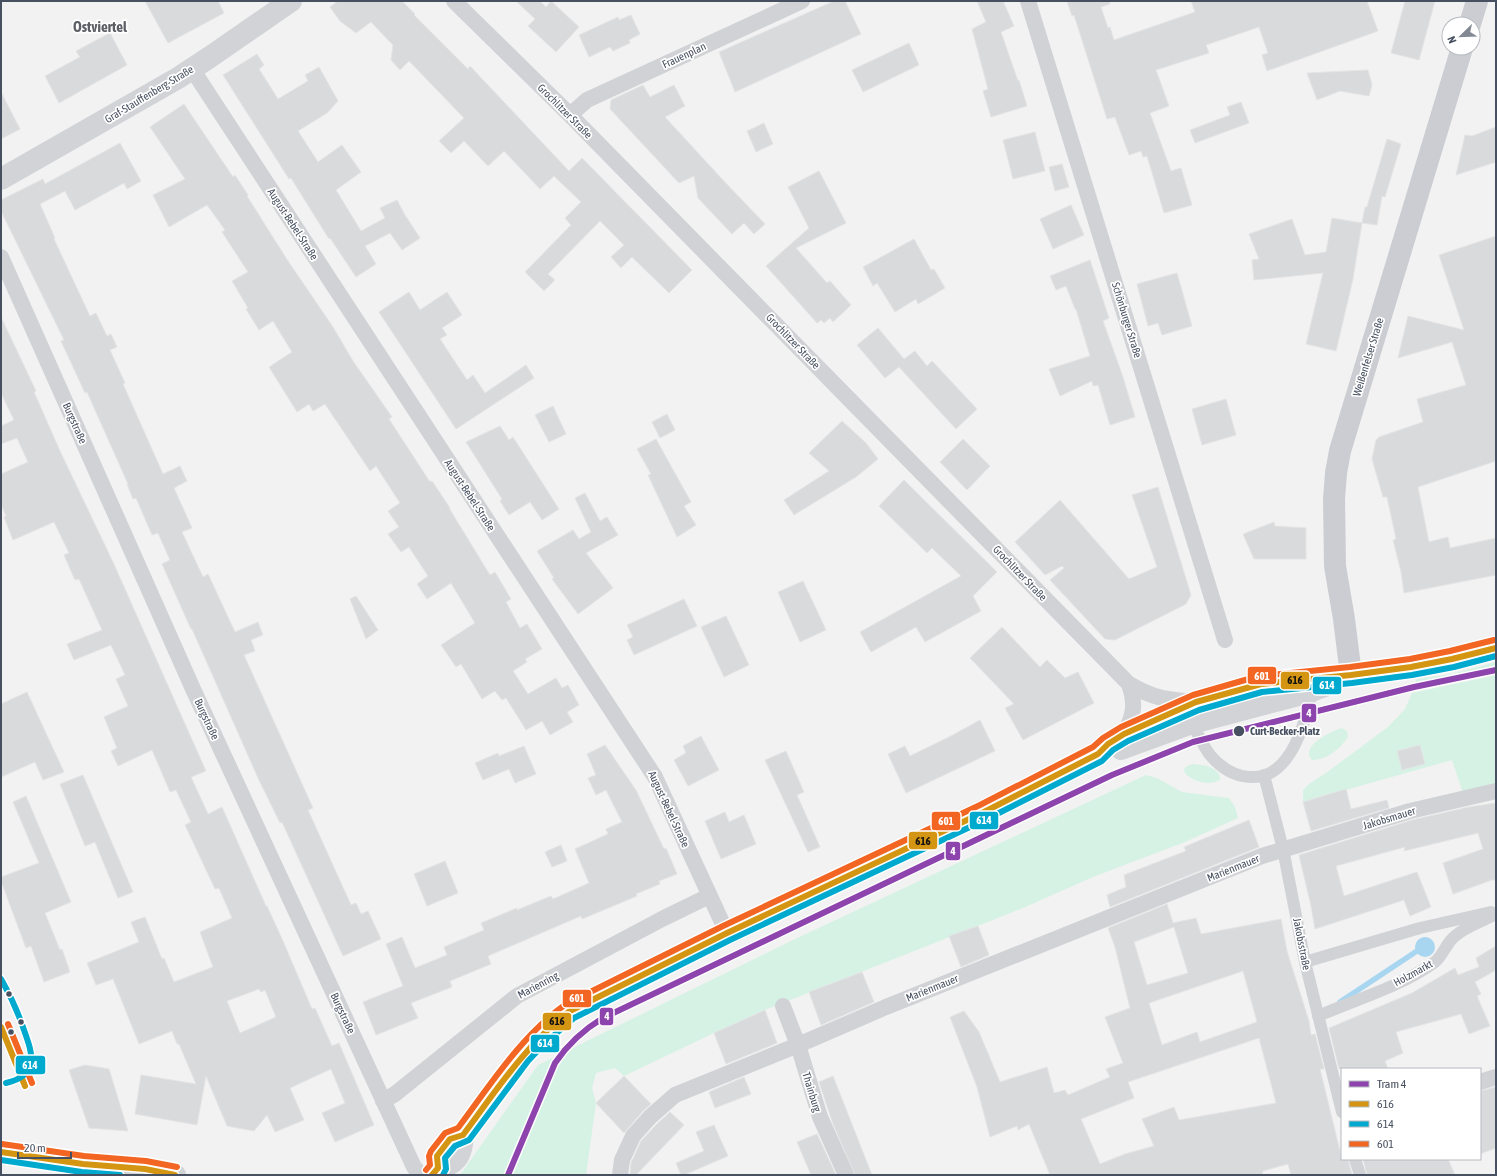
<svg xmlns="http://www.w3.org/2000/svg" width="1497" height="1176" viewBox="0 0 1497 1176" font-family="'Asap Condensed',sans-serif">
<style>
.green{fill:#d5f2e5}
.water{fill:#a8d6f1}
.lines{fill:none;stroke-linecap:round;stroke-linejoin:round}
.stream{stroke:#a8d6f1;stroke-width:5.5}
.building{fill:#d9dadc;stroke:#e4e4e5;fill-rule:evenodd}
.pedestrian{stroke:#d0d2d5;stroke-width:12}
.minor{stroke:#d0d2d5;stroke-width:16}
.secondary{stroke:#d1d3d7;stroke-width:22}
.primary{stroke:#cbcdd2;stroke-width:22}
.bus-1-casing{stroke:#fff;stroke-width:9}
.bus-2-casing{stroke:#fff;stroke-width:9}
.bus-3-casing{stroke:#fff;stroke-width:9}
.bus-1{stroke:#d49513;stroke-width:6}
.bus-2{stroke:#00a9ce;stroke-width:6}
.bus-3{stroke:#f26522;stroke-width:6}
.tram-1-casing{stroke:#fff;stroke-width:9}
.tram-1{stroke:#8e44ad;stroke-width:6}
.stop-dot{fill:#475060;stroke:#fff;stroke-width:1.5}
.labels{text-anchor:middle;dominant-baseline:central;stroke-width:3.5;stroke-linejoin:round;paint-order:stroke}
.street-label{font-size:11px;fill:#475060;stroke:#fff}
.stop-label{font-size:11px;font-weight:bold;fill:#475060;stroke:#fff;text-anchor:start}
.district-label{font-size:15px;font-weight:bold;fill:#5d6066;stroke:#fff}
.line-badge{stroke:#fff;stroke-width:1.5}
.badge-label{font-size:11px;text-anchor:middle;font-weight:bold;fill:#fff}
.pale-badge-label{font-size:11px;text-anchor:middle;font-weight:bold;fill:#111}
</style>
<rect width="100%" height="100%" fill="#f2f2f2"/>
<path class="green" d="M1496 662V666L1414 683 1417 679 1452 674Z
M1496 675V788L1464 796 1452 760 1303 802V790L1309 784 1326 773 1388 727 1405 709 1412 693Z
M1342 728 1347 731 1348 737C1340 749 1327 760 1312 760 1299 746 1332 731 1342 728Z
M1193 764C1204 765 1215 766 1220 776V780C1209 786 1193 782 1185 773L1184 769 1187 766Z
M1146 775 1157 778 1182 792 1229 798 1235 807 1238 818 1185 842 1093 877 1023 908 765 1010 714 1033 624 1076 615 1068 596 1073 592 1088 596 1103 586 1175H460L538 1065 793 940Z"/>
<path class="water" d="M1415 947a10 10 0 1 1 20 0a10 10 0 1 1-20 0Z"/>
<g class="lines">
<path class="stream" d="M1340 1002 1417 951"/>
</g>
<path class="building" d="M145 1H218L224 13 168 43Z
M338 1H402L415 14 414 15 468 69 470 66 569 171 582 158 692 270 669 293 632 257 621 268 611 257 624 245 600 221 548 274 555 280 544 291 525 272 571 225 565 218 581 202 554 176 540 189 504 151 488 166 464 141 451 153 439 141 464 118 409 61 400 70 391 60 393 45 371 22 356 33 340 21 330 7Z
M516 1H540L546 7 551 1 579 27 556 52 528 26 535 19Z
M834 1H845L861 34 735 92 719 52Z
M977 1H1003L1014 26 1001 32 1018 81 1019 80 1027 106 991 117 983 91 988 89 972 29 986 22Z
M1067 1H1109L1110 4 1101 7 1108 28 1110 27 1114 40 1195 12 1191 1H1367L1378 31 1267 71 1262 55 1268 53 1259 27 1206 45 1209 53 1156 70 1169 106 1150 113 1171 171 1181 168 1192 205 1164 213 1147 156 1143 157 1141 151 1129 155 1115 117 1107 119 1074 15 1072 16Z
M1405 1H1435L1419 60 1391 53Z
M631 15 640 34 629 40 630 43 613 51 610 47 589 57 579 35 618 17 619 20Z
M110 33 127 65 59 103 45 76 80 57 76 51Z
M909 43 919 65 863 92 852 70Z
M257 54 264 65 259 69 278 99 308 81 305 75 319 67 338 101 327 113 298 131 318 162 342 145 361 172 336 190 361 231 385 218 380 208 397 200 405 215 420 238 402 250 390 233 365 246 376 264 356 277 330 238 329 239 291 178 289 179 223 75Z
M1368 70 1372 85 1369 96 1340 91 1317 100 1307 73Z
M643 85 650 97 674 85 685 106 665 117 722 179 765 224 754 234 744 223 732 234 698 198 694 176 679 183 610 109 611 100Z
M1 92 20 129 1 139Z
M1241 102 1249 123 1195 143 1190 130 1230 115 1227 107Z
M184 104 233 177 235 175 248 195 247 196 288 261 333 327 353 361 392 417 389 419 430 482 432 481 450 508H449L490 575 495 572 511 599 506 602 520 628 527 624 542 649 525 659 527 662 513 671 528 694 556 678 562 688 568 685 579 705 567 712 573 722 550 735 542 721 526 730 506 698 502 700 495 691 482 699 461 664 456 667 441 645 475 623 451 583 427 599 417 584 428 576 409 547 401 552 388 534 399 527 388 511 400 503 376 466 370 471 325 404 313 411 309 404 297 412 269 367 292 352 273 321 259 330 246 309 248 308 232 281 248 272 222 232 225 230 207 205 169 227 153 195 185 179 150 127Z
M764 123 773 144 756 152 747 131Z
M1496 127V162L1456 175 1465 135 1472 136Z
M1035 132 1045 171 1013 179 1003 140Z
M1387 139 1401 144 1385 197 1382 196 1377 225 1362 223 1365 207H1367Z
M120 143 141 181 127 189 124 183 75 210 65 191 40 204 55 238 54 239 90 316 96 313 107 336 111 334 117 347 110 350 125 383 123 384 163 474 180 466 187 481 174 488 192 528 182 532 203 577 208 574 235 632 258 622 263 635 251 640 255 651 244 655 313 808 308 810 351 905 356 903 361 914 368 911 381 939 343 956 282 822 280 823 258 778 192 629H191L162 564 170 560 158 533 152 535 136 498 133 499 127 484H128L87 392 85 393 61 341 64 340 1 211V200L43 179 45 184Z
M1062 164 1069 187 1055 191 1049 167Z
M819 171 846 223 796 248 827 283 830 281 851 305 833 322 830 318 824 323 821 320 817 323 766 266 809 228 788 187Z
M1071 205 1084 235 1053 249 1040 219Z
M1332 218 1362 223 1353 279 1336 351 1306 344 1323 273 1254 280 1252 260 1259 259 1249 234 1292 219 1305 255 1326 252Z
M1496 236V461L1418 487 1429 542 1448 537 1450 548 1496 538V575L1404 593 1401 572 1393 540 1396 539 1387 497H1383L1372 459 1376 440 1379 437 1423 422 1417 399 1466 385 1452 342 1398 358 1408 316 1464 330 1439 255Z
M914 239 931 270 934 269 945 288 918 304 916 299 895 312 877 283 873 286 863 267Z
M1090 260 1109 318 1103 321 1123 377 1135 417 1110 425 1098 385 1093 386 1092 381 1060 396 1049 369 1090 356 1076 309H1075L1066 286 1056 290 1050 276Z
M1177 273 1192 326 1162 335 1158 323 1148 326 1137 284Z
M409 292 420 310 447 292 462 315 442 328 447 335 440 339 467 380 473 375 485 393 526 365 534 378 456 429 379 312Z
M1 317 36 391 34 392 60 451 113 562 206 771 191 777 208 814 222 807 266 906H267L283 941 312 1009 315 1008 332 1046 339 1043 374 1125 335 1142 322 1113 345 1103 331 1069 290 1088 304 1120 275 1132 267 1115 254 1131 227 1126 206 1076 197 1125 135 1114 141 1075 196 1084 179 1044H177L172 1031 139 1044 113 979 96 985 87 963 139 942 131 922 145 917 162 959 164 958 174 982 213 967 200 932 232 918 219 888 215 889 185 825 191 822 176 790 170 792 152 750 118 766 111 751 117 748 104 717 128 706 116 679 125 675 111 645 74 660 67 644 102 630 79 579 75 580 64 555 69 553 54 522 13 540 4 517 6 516 1 504V474L28 462 17 438 1 444V426L14 420 1 393ZM259 989 261 992 265 990 276 1017 240 1033 227 1001Z
M878 328 904 359 915 351 927 366 932 361 977 409 956 429 899 367 885 378 857 345Z
M1226 399 1236 435 1202 445 1192 409Z
M553 406 566 434 549 442 535 415Z
M667 414 675 430 660 438 652 422Z
M842 421 866 443 878 459 856 477 794 515 784 500 829 471 809 453Z
M500 426 509 440 513 437 559 509 542 520 530 502 509 515 500 501 502 499 466 442Z
M656 439 691 502 684 506 696 525 677 537 648 475 651 474 637 449Z
M963 439 990 466 967 490 940 462Z
M904 480 997 572 973 596 981 611 925 642 916 627 871 652 860 632 961 576 932 548 927 553 879 506Z
M1158 487 1191 595 1186 604 1115 640 1105 639 1050 580 1064 568 1062 566 1045 575 1015 542 1060 500 1129 579 1157 567 1132 495Z
M585 493 600 521 607 517 618 535 586 553 613 588 578 614 552 579 554 578 537 551 573 530 579 539 591 532 575 498Z
M1274 522 1275 526 1306 528V559H1254L1243 534Z
M803 581 826 630 800 642 778 592Z
M356 596 378 630 366 639 350 599Z
M684 599 697 626 634 655 627 640 633 637 627 625Z
M726 616 749 665 724 677 701 627Z
M1002 627 1040 667 1047 660 1065 678 1078 672 1094 703 1023 740 1005 708 1014 704 970 658Z
M27 692 64 772 43 780 35 762 1 777V704Z
M980 720 995 751 906 793 888 754 905 746 910 756 951 736Z
M701 736 719 770 688 786 674 760 686 753 683 746Z
M605 745 636 790 664 849 666 848 677 874 659 881 660 884 636 894 637 896 582 919 581 916 488 956 491 964 450 981 452 987 411 1003 418 1018 376 1035 363 1002 403 986 386 944 402 937 415 968 447 955 444 947 484 930 481 923 517 908V910L551 896 553 899 589 883 575 849 608 834 606 829 622 822 606 790 596 795 588 778 596 775 587 754Z
M1420 745 1425 764 1402 770 1397 751Z
M524 746 536 774 515 783 509 769 483 780 475 763 498 753 499 756Z
M786 751 804 792 797 795 820 847 808 852 765 760Z
M83 775 133 892 118 898 95 842 85 846 60 784Z
M1346 789 1351 809 1387 800 1389 808 1311 831 1303 802Z
M26 796 71 902 45 913 60 950 62 949 70 972 44 982 31 946 26 948 1 881V877L39 863 13 802Z
M1496 803V880H1492L1453 894 1443 863 1483 849 1478 833 1404 851 1405 847 1336 866 1344 896 1417 872 1431 907 1410 916 1404 900 1315 929 1311 906 1299 855 1412 820 1469 807Z
M725 812 729 822 744 815 756 844 721 859 705 821Z
M1249 820 1259 847 1110 907 1107 895 1126 887 1124 875 1186 851 1184 847Z
M561 845 567 861 552 867 545 852Z
M445 861 458 893 427 906 414 874Z
M1167 904 1173 923 1196 918 1201 934 1281 919 1287 951 1309 1021 1311 1035 1315 1034 1324 1069H1320L1342 1159H1348L1352 1175H1291L1288 1164 1263 1171 1262 1175H1050L1029 1124 1018 1130 1017 1126 990 1137 977 1087 950 1017 964 1011 979 1032 1000 1082 1047 1067 1054 1093 1065 1090 1068 1095 1110 1077 1106 1069 1123 1063 1105 1017 1130 1008 1115 947 1108 928ZM1174 927 1188 973 1147 985 1134 942ZM1243 971 1257 1022 1200 1042 1197 1032 1162 1045 1149 1003ZM1259 1038 1276 1103 1179 1120 1174 1107 1142 1119 1154 1146 1125 1154 1100 1164 1081 1119 1134 1098 1128 1082Z
M978 926 989 955 961 967 949 936Z
M1496 946V970L1475 982 1481 994 1477 996 1490 1026 1469 1034 1461 1014 1396 1032 1403 1053 1385 1061 1388 1069H1339L1329 1028 1412 993 1455 968 1458 975 1479 967 1476 958Z
M862 972 874 1002 821 1025 809 992Z
M765 1010 777 1043 726 1064 714 1033Z
M85 1065 109 1069 128 1131 89 1128 69 1070Z
M624 1076 651 1104 643 1111 624 1133 596 1103Z
M833 1076 872 1175H855L833 1124 819 1082Z
M744 1077 751 1094 715 1108 709 1092Z
M1496 1087V1148L1480 1154V1091Z
M670 1112 684 1125 636 1175H630L631 1163 641 1141 657 1124Z
M714 1125 728 1156 684 1175H681L676 1163 704 1151 696 1132Z
M817 1134 836 1175H811L797 1142Z
M1363 1159H1448L1455 1175H1367Z"/>
<g class="lines">
<path class="pedestrian" d="M1192 723C1198 734 1203 746 1210 755 1231 780 1265 787 1286 759 1299 743 1308 712 1312 691
M1264 775 1283 849 1305 962 1342 1112
M1305 962 1420 928 1491 912
M1318 1016C1357 999 1400 987 1435 962 1442 956 1445 947 1451 940 1462 928 1481 922 1496 914
M1355 1159 1360 1175"/>
<path class="minor" d="M454 1 570 115 1129 684C1155 699 1167 700 1195 702
M1028 1 1225 640
M192 69 655 777 727 933
M570 115 587 100 802 1
M1 257 193 689 414 1167 421 1175
M1124 734C1134 715 1136 704 1129 684
M783 1006 798 1045 820 1117 846 1175
M1480 1082 1496 1077
M383 1101 395 1094 517 996 662 919 709 896
M620 1175 622 1160 633 1136 650 1117 675 1095 798 1045 886 1007 1262 856 1410 811 1496 791"/>
<path class="secondary" d="M1 179 178 78 210 57 291 1
M1121 749 1192 723 1306 693 1325 686
M1 1152 83 1164 145 1169 175 1175
M438 1168C458 1164 462 1154 463 1135
M432 1175 438 1168 437 1156 450 1139 463 1135 522 1056 539 1037 554 1023 570 1011 590 1000 1074 767 1098 754 1108 744 1124 734 1196 702 1261 684 1351 675"/>
<path class="primary" d="M1470 24 1477 1
M1462 48 1340 451 1336 473 1334 499 1335 566 1344 619 1351 675 1411 667 1452 659 1496 648"/>
<g class="bus-1-casing">
<path id="bus-1" d="M1 1027 25 1086
M1 1152 83 1164 145 1169 175 1175
M432 1175 438 1168 437 1156 450 1139 463 1135C496 1091 526 1044 570 1011L727 933 984 812 1098 754 1108 744 1124 734 1196 702 1261 684 1351 675 1411 667 1452 659 1496 648"/>
</g>
<g class="bus-2-casing">
<path id="bus-2" d="M1 979C10 995 18 1012 24 1030 33 1055 40 1075 6 1083
M1 1160 82 1172 120 1175
M443 1175 446 1169 445 1158 455 1146 469 1140 528 1061 545 1043 574 1018 730 940 987 819 1102 761 1113 750 1128 741 1199 710 1262 692 1352 683 1412 675 1454 667 1496 656"/>
</g>
<g class="bus-3-casing">
<path id="bus-3" d="M8 1024 32 1083
M2 1144 84 1156 146 1161 177 1167
M426 1170 430 1165 429 1156 431 1151 445 1133 458 1128C491 1084 521 1036 566 1004L723 926 980 805 1093 747 1103 738 1121 727 1193 695 1259 676 1350 667 1410 659 1450 651 1494 640"/>
</g>
<use href="#bus-1" class="bus-1"/>
<use href="#bus-2" class="bus-2"/>
<use href="#bus-3" class="bus-3"/>
<g class="tram-1-casing">
<path id="tram-1" d="M508 1175 555 1063C568 1044 583 1030 603 1018L1112 775 1193 742 1414 687 1496 670"/>
</g>
<use href="#tram-1" class="tram-1"/>
</g>
<g class="stop-dot">
<circle cx="1239" cy="731" r="6"/>
<circle cx="9" cy="994" r="3.5"/>
<circle cx="21" cy="1022" r="3.5"/>
<circle cx="11" cy="1032" r="3.5"/>
</g>
<g class="labels">
<g class="street-label">
<text transform="translate(684 55) rotate(-25)">Frauenplan</text>
<text transform="translate(149 94) rotate(-31)">Graf-Stauffenberg-Straße</text>
<text transform="translate(565 111) rotate(45)">Grochlitzer Straße</text>
<text transform="translate(293 224) rotate(57)">August-Bebel-Straße</text>
<text transform="translate(1127 320) rotate(73)">Schönburger Straße</text>
<text transform="translate(793 341) rotate(46)">Grochlitzer Straße</text>
<text transform="translate(1368 357) rotate(-73)">Weißenfelser Straße</text>
<text transform="translate(75 423) rotate(66)">Burgstraße</text>
<text transform="translate(470 495) rotate(57)">August-Bebel-Straße</text>
<text transform="translate(1020 573) rotate(46)">Grochlitzer Straße</text>
<text transform="translate(207 719) rotate(65)">Burgstraße</text>
<text transform="translate(669 809) rotate(65)">August-Bebel-Straße</text>
<text transform="translate(1389 818) rotate(-17)">Jakobsmauer</text>
<text transform="translate(1233 868) rotate(-22)">Marienmauer</text>
<text transform="translate(1302 944) rotate(79)">Jakobsstraße</text>
<text transform="translate(1413 973) rotate(-29)">Holzmarkt</text>
<text transform="translate(538 985) rotate(-28)">Marienring</text>
<text transform="translate(932 988) rotate(-22)">Marienmauer</text>
<text transform="translate(343 1013) rotate(65)">Burgstraße</text>
<text transform="translate(812 1092) rotate(73)">Thainburg</text>
</g>
<g class="stop-label">
<text x="1250" y="731">Curt-Becker-Platz</text>
</g>
<g class="district-label">
<text x="100" y="26">Ostviertel</text>
</g>
</g>
<g class="line-badge">
<rect x="1247" y="666" width="30" height="19" rx="4" fill="#f26522"/>
<rect x="1280" y="671" width="30" height="19" rx="4" fill="#d49513"/>
<rect x="1312" y="676" width="30" height="19" rx="4" fill="#00a9ce"/>
<rect x="1301" y="703" width="16" height="20" rx="4" fill="#8e44ad"/>
<rect x="969" y="811" width="30" height="19" rx="4" fill="#00a9ce"/>
<rect x="931" y="811" width="30" height="20" rx="4" fill="#f26522"/>
<rect x="908" y="831" width="30" height="19" rx="4" fill="#d49513"/>
<rect x="945" y="841" width="16" height="20" rx="4" fill="#8e44ad"/>
<rect x="562" y="989" width="30" height="19" rx="4" fill="#f26522"/>
<rect x="599" y="1007" width="15" height="19" rx="4" fill="#8e44ad"/>
<rect x="542" y="1012" width="30" height="19" rx="4" fill="#d49513"/>
<rect x="530" y="1034" width="30" height="19" rx="4" fill="#00a9ce"/>
<rect x="15" y="1055" width="31" height="20" rx="4" fill="#00a9ce"/>
</g>
<g class="badge-label">
<text x="1262" y="680">601</text>
<text x="1327" y="689">614</text>
<text x="1309" y="717">4</text>
<text x="984" y="824">614</text>
<text x="946" y="825">601</text>
<text x="953" y="855">4</text>
<text x="577" y="1002">601</text>
<text x="607" y="1020">4</text>
<text x="545" y="1047">614</text>
<text x="30" y="1069">614</text>
</g>
<g class="pale-badge-label">
<text x="1295" y="684">616</text>
<text x="923" y="845">616</text>
<text x="557" y="1025">616</text>
</g>
<rect width="1497" height="1176" fill="none" stroke="#475060" stroke-width="4"/>
<rect x="1341" y="1068" width="140" height="92" fill="#ffffff" stroke="#b5b9bf"/>
<rect x="1349" y="1081" width="20" height="6" fill="#8e44ad" stroke="#b5b9bf"/>
<text x="1377" y="1088" font-size="12" fill="#475060">Tram 4</text>
<rect x="1349" y="1101" width="20" height="6" fill="#d49513" stroke="#b5b9bf"/>
<text x="1377" y="1108" font-size="12" fill="#475060">616</text>
<rect x="1349" y="1121" width="20" height="6" fill="#00a9ce" stroke="#b5b9bf"/>
<text x="1377" y="1128" font-size="12" fill="#475060">614</text>
<rect x="1349" y="1141" width="20" height="6" fill="#f26522" stroke="#b5b9bf"/>
<text x="1377" y="1148" font-size="12" fill="#475060">601</text>
<g transform="translate(1461 36) rotate(247)"><circle r="19" fill="#ffffff" stroke="#b5b9bf"/>
<path d="M0-3L7 15L0 10L-7 15Z" fill="#838993"/>
<text y="-6" font-size="11" font-weight="bold" text-anchor="middle" fill="#475060">N</text>
</g>
<path d="M18 1152v6h53v-6" fill="none" stroke="#475060" stroke-width="2"/>
<text x="24" y="1152" font-size="12" fill="#475060" stroke="#ffffff" stroke-width="3" paint-order="stroke">20 m</text>
</svg>
